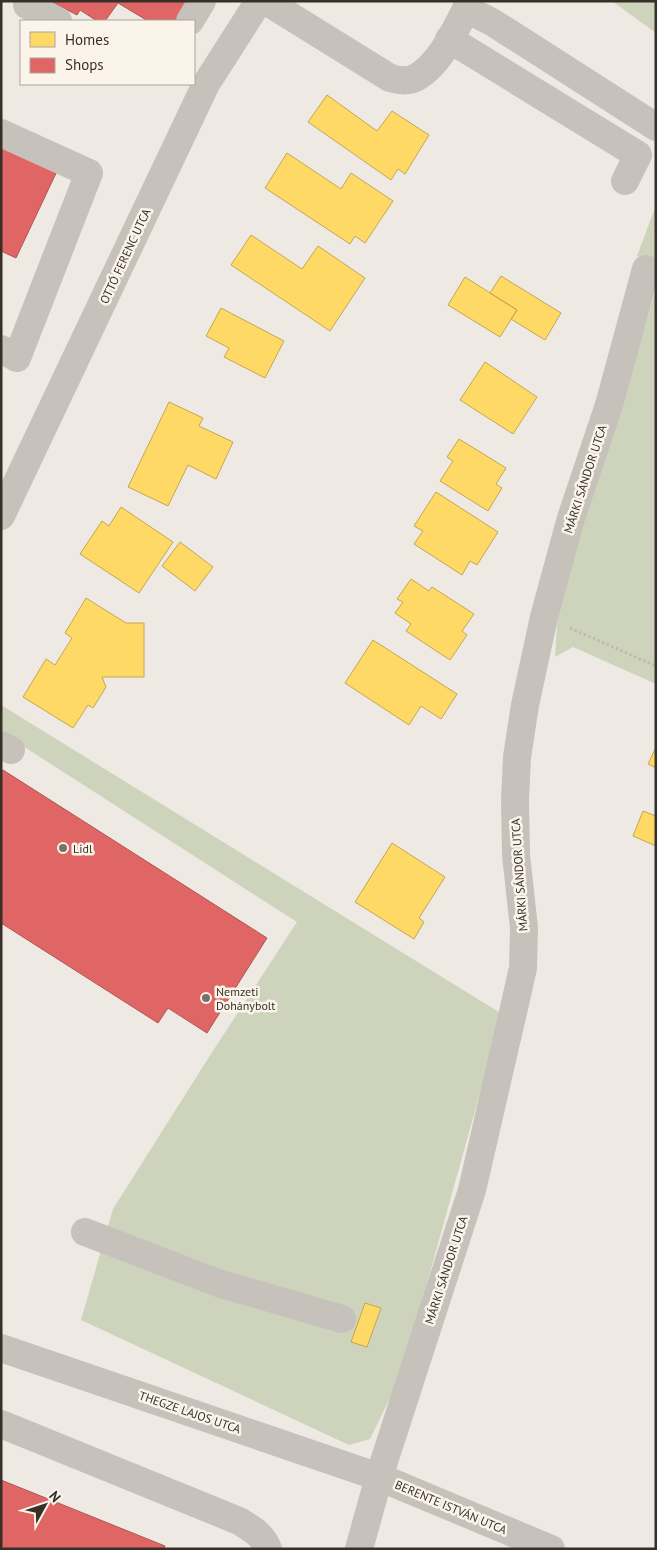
<svg xmlns="http://www.w3.org/2000/svg" width="657" height="1550" viewBox="0 0 657 1550" font-family="'PT Sans',sans-serif">
<style>
.green{fill:#ced4bc}
.homes{fill:#ffd966;stroke:#c4a654}
.shops{fill:#e06666;stroke:#ae5654}
.lines{fill:none;stroke-linecap:round;stroke-linejoin:round}
.path{stroke:#c0bab3;stroke-width:3;stroke-dasharray:2.5 2.5;stroke-linecap:butt}
.minor{stroke:#c7c1bb;stroke-width:28}
.poi-dot{fill:#78706a;stroke:#faf4ea;stroke-width:2}
.labels{text-anchor:middle;dominant-baseline:central;stroke-width:5;stroke-linejoin:round;paint-order:stroke}
.street-label{font-size:12px;fill:#392f29;stroke:#faf4ea}
.poi-label{font-size:12px;fill:#392f29;stroke:#faf4ea;text-anchor:start}
</style>
<rect width="100%" height="100%" fill="#eee9e3"/>
<path class="green" d="M612 1H656V33Z
M656 205V265L637 256Z
M656 289V684L573 647 555 657 559 592Z
M1 705 502 1014 402 1373 370 1439 349 1445 81 1320 113 1209 209 1057 297 922 1 732Z"/>
<path class="homes" d="M327 95 377 131 392 111 429 135 405 174 398 169 391 180 308 122Z
M287 153 341 189 351 173 393 201 365 243 355 236 350 244 265 188Z
M251 235 302 269 318 246 365 278 330 331 231 265Z
M501 276 561 313 545 340 511 319 517 310 490 293Z
M465 277 517 310 500 337 448 305Z
M221 308 284 341 265 378 224 357 229 348 206 336Z
M485 362 537 397 513 434 460 400Z
M169 402 203 418 199 426 233 442 216 479 188 465 168 506 128 487Z
M459 439 506 468 496 484 502 488 488 511 440 481 453 461 447 457Z
M436 492 498 532 477 565 470 561 462 575 414 544 423 531 414 526Z
M121 507 173 542 139 593 80 554 102 521 109 526Z
M180 542 213 567 195 591 162 566Z
M411 579 429 591 432 587 474 614 462 631 467 635 450 660 406 631 411 624 395 613 403 602 397 599Z
M86 598 126 623H144V677H102L106 687 93 708 88 705 73 728 23 697 46 659 55 665 72 638 65 633Z
M373 640 457 694 441 719 421 706 409 725 345 683Z
M656 747V768L648 764Z
M643 811 656 816V846L633 836Z
M392 843 445 877 419 918 424 922 414 939 355 902Z
M365 1303 381 1308 367 1347 351 1342Z"/>
<path class="shops" d="M50 1H187L175 21H148L118 3 105 21H97L80 10 77 15Z
M1 142 58 169 16 258 1 251Z
M3 770 267 938 207 1033 168 1008 158 1023 1 923V773Z
M1 1480 165 1546 164 1549H1Z"/>
<g class="lines">
<path class="path" d="M570 628 656 666"/>
<path class="minor" d="M266 1 390 78C398 80 405 82 413 79 440 67 457 26 470 1
M27 5 58 21
M466 9 492 22 656 127
M190 21 202 1
M449 39 638 155 625 181
M1 133 89 173 17 358 1 349
M1 516 206 84 259 1
M1 745 11 750
M85 1232 218 1283 342 1319
M1 1348 379 1477 551 1549
M1 1424 239 1521C252 1529 262 1534 268 1549
M359 1549 379 1477 472 1190 516 999 523 968 524 928 516 855 515 800 517 757 525 705 544 617 571 518 609 405 646 269"/>
</g>
<g class="poi-dot">
<circle cx="63" cy="848" r="5"/>
<circle cx="206" cy="998" r="5"/>
</g>
<g class="labels">
<g class="street-label">
<text transform="translate(125 256) rotate(-65)">OTTÓ FERENC UTCA</text>
<text transform="translate(585 479) rotate(-72)">MÁRKI SÁNDOR UTCA</text>
<text transform="translate(519 875) rotate(-94)">MÁRKI SÁNDOR UTCA</text>
<text transform="translate(446 1270) rotate(-72)">MÁRKI SÁNDOR UTCA</text>
<text transform="translate(190 1412) rotate(19)">THEGZE LAJOS UTCA</text>
<text transform="translate(451 1507) rotate(23)">BERENTE ISTVÁN UTCA</text>
</g>
<g class="poi-label">
<text x="73" y="848">Lidl</text>
<text x="216" y="991">Nemzeti<tspan x="216" dy="14">Dohánybolt</tspan></text>
</g>
</g>
<rect width="657" height="1550" fill="none" stroke="#392f29" stroke-width="5"/>
<rect x="20" y="20" width="175" height="65" fill="#faf4ea" stroke="#ada59d"/>
<rect x="30" y="32" width="25" height="15" fill="#ffd966" stroke="#ada59d"/>
<text x="65" y="45" font-size="15" fill="#392f29">Homes</text>
<rect x="30" y="58" width="25" height="15" fill="#e06666" stroke="#ada59d"/>
<text x="65" y="70" font-size="15" fill="#392f29">Shops</text>
<g transform="translate(45 1505) rotate(50)" stroke="#faf4ea" stroke-width="4" paint-order="stroke">
<path d="M0-4L9 19L0 12L-9 19Z" fill="#392f29"/>
<text y="-8" font-size="14" font-weight="bold" text-anchor="middle" fill="#392f29">N</text>
</g>
</svg>
